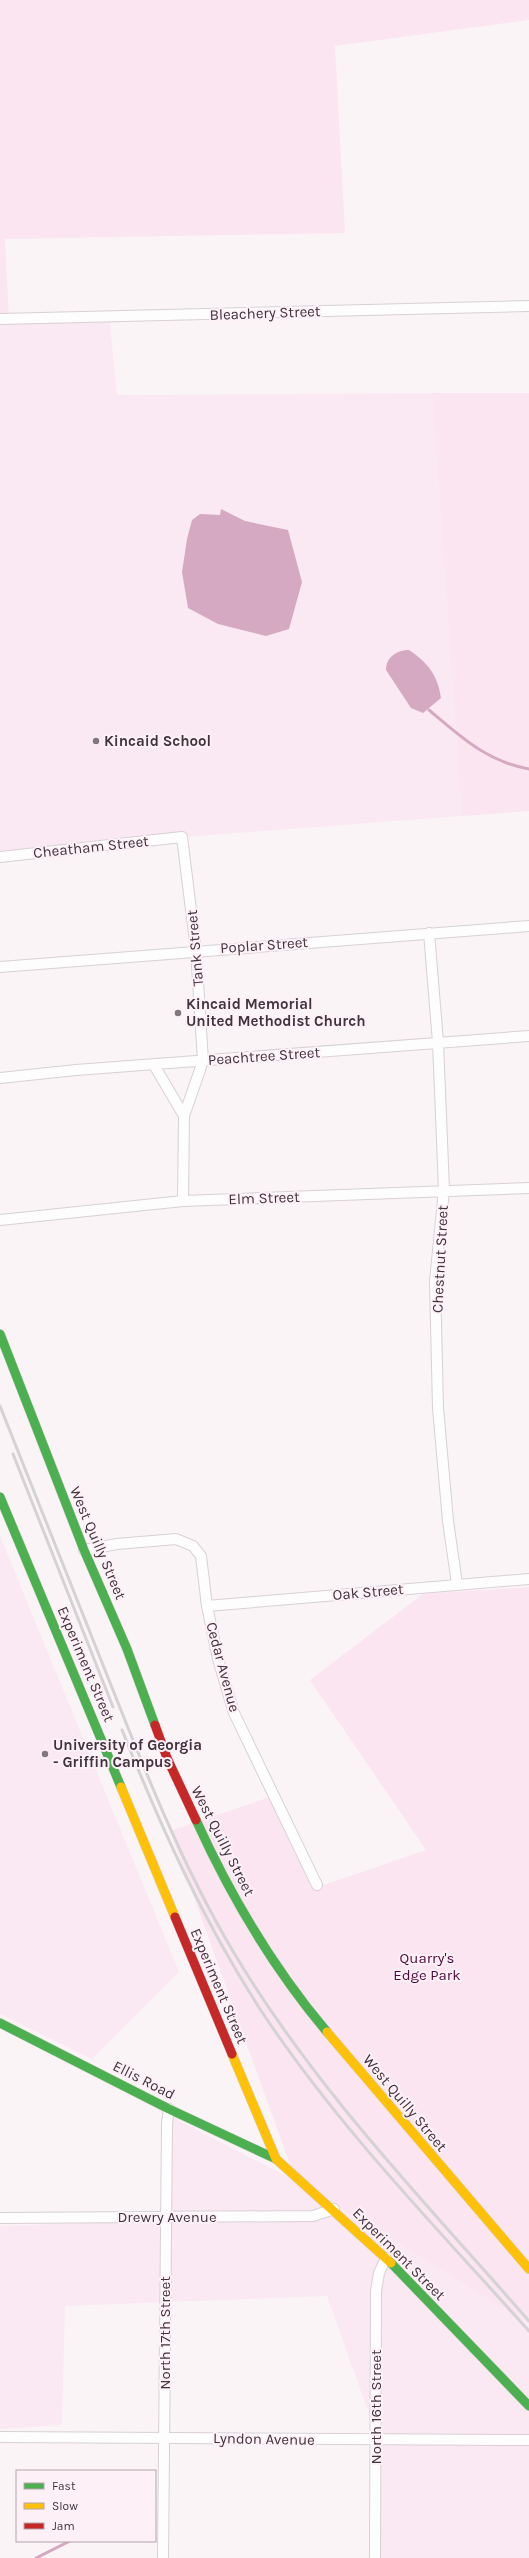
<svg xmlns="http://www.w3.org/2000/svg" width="529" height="2558" viewBox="0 0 529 2558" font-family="Karla,sans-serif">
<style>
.built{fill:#fae9f2}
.green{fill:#fbe5f0}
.water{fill:#d6a9c2}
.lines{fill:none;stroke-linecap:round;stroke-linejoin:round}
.stream{stroke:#d6a9c2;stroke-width:3}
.street-casing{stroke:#d8d0d4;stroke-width:12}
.fast-casing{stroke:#d8d0d4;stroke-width:10}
.slow-casing{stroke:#d8d0d4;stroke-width:10}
.jam-casing{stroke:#d8d0d4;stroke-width:10}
.street{stroke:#fefdfe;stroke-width:10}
.fast{stroke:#4caf50;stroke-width:9}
.slow{stroke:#ffc107;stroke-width:9}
.jam{stroke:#c62828;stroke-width:9}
.rail{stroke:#d5d2d3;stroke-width:3}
.poi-dot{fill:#82777d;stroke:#fef0f7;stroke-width:1.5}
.labels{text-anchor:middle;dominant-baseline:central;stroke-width:4;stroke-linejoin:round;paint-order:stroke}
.street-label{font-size:15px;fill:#41333b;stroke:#fef0f7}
.poi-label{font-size:15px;font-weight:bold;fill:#41333b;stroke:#fef0f7;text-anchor:start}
.park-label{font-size:15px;fill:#51073a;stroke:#fef0f7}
</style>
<rect width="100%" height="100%" fill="#faf4f7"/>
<path class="built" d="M109 315 117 395 432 393 462 816 0 851V318Z
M0 1536 179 1972 92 2059 0 2014Z
M164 2113 296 2181 529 2324V2558H378V2439L327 2296 65 2306 62 2425 0 2429V2226L167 2220Z"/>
<path class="green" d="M0 0H529V20L335 46 345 233 5 239 9 318H0Z
M432 393H529V811L462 816Z
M529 1587V2324L296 2181 170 1831 273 1796 324 1885 426 1850 310 1680 423 1594Z"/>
<path class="water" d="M221 509 245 521 288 530 302 582 289 629 266 636 218 624 188 608 182 572 187 539 192 520 200 514 220 515Z
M409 650C427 662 438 675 441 698L423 713 411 708 386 670C386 657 397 650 409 650Z"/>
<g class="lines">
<path class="stream" d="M429 710C461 737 486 761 529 769
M36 2558 70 2541"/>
<g class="street-casing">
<path id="street" d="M0 319 529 306
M0 857 182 837 196 950 203 1061 184 1116 183 1201
M429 933 438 1042 444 1190 435 1281 438 1408 448 1521 457 1584
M0 967 529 926
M154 1065 184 1116
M0 1078 76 1070 529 1036
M0 1220 183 1201 529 1188
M84 1550 117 1544 176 1539 193 1546 201 1556 207 1606 218 1659 234 1713 317 1885
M207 1606 529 1579
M0 2218 313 2216 334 2209
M0 2437 529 2440
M163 2558 167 2123 169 2109
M375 2558 376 2291 379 2273 386 2258"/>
</g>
<g class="fast-casing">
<path id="fast" d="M0 1334 84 1550 127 1649 155 1725
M0 1497 121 1787
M196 1820C230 1895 274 1969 327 2032
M0 2023 169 2109 276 2159
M391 2263 529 2406"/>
</g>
<g class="slow-casing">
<path id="slow" d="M121 1787 175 1917
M327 2032 529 2269
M232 2054 276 2159 391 2263"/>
</g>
<g class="jam-casing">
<path id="jam" d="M155 1725 167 1758 196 1820
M175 1917 232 2054"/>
</g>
<use href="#street" class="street"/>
<use href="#fast" class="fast"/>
<use href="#slow" class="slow"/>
<use href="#jam" class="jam"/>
<path class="rail" d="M0 1406C35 1494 70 1582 105 1670 143 1766 181 1864 234 1953 315 2089 425 2202 529 2321
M13 1454 113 1707
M122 1730C161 1827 203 1921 260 2009 337 2126 436 2227 529 2331"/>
</g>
<g class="poi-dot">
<circle cx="96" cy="741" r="4"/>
<circle cx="178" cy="1013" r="4"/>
<circle cx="45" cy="1754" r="4"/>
</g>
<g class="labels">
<g class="street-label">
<text transform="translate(265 313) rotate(-2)">Bleachery Street</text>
<text transform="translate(91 847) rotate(-6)">Cheatham Street</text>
<text transform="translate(264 945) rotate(-4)">Poplar Street</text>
<text transform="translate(195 948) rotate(-95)">Tank Street</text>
<text transform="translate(264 1056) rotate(-4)">Peachtree Street</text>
<text transform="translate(264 1198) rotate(-2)">Elm Street</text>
<text transform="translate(440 1259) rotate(-87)">Chestnut Street</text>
<text transform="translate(98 1543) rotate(67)">West Quilly Street</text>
<text transform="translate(368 1592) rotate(-5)">Oak Street</text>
<text transform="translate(86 1664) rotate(67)">Experiment Street</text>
<text transform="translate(223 1667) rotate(75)">Cedar Avenue</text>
<text transform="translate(223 1841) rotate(63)">West Quilly Street</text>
<text transform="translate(219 1986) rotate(67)">Experiment Street</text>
<text transform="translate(144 2080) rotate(27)">Ellis Road</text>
<text transform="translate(405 2103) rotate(50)">West Quilly Street</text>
<text x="167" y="2217">Drewry Avenue</text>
<text transform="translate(399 2254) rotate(45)">Experiment Street</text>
<text transform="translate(165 2333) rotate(-90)">North 17th Street</text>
<text transform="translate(376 2407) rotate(-90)">North 16th Street</text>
<text transform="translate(264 2439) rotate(1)">Lyndon Avenue</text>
</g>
<g class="poi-label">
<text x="104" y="741">Kincaid School</text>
<text x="186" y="1004">Kincaid Memorial<tspan x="186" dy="17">United Methodist Church</tspan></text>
<text x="53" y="1745">University of Georgia<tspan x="53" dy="17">- Griffin Campus</tspan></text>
</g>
<g class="park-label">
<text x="427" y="1958">Quarry's<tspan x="427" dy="17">Edge Park</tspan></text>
</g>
</g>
<rect x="16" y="2470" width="140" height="72" fill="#fef0f7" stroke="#b2a4ac"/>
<rect x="24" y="2483" width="20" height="6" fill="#4caf50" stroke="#b2a4ac"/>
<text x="52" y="2490" font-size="12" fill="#41333b">Fast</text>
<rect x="24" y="2503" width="20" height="6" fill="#ffc107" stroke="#b2a4ac"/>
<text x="52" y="2510" font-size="12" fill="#41333b">Slow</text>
<rect x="24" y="2523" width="20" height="6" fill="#c62828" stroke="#b2a4ac"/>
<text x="52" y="2530" font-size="12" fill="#41333b">Jam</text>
</svg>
